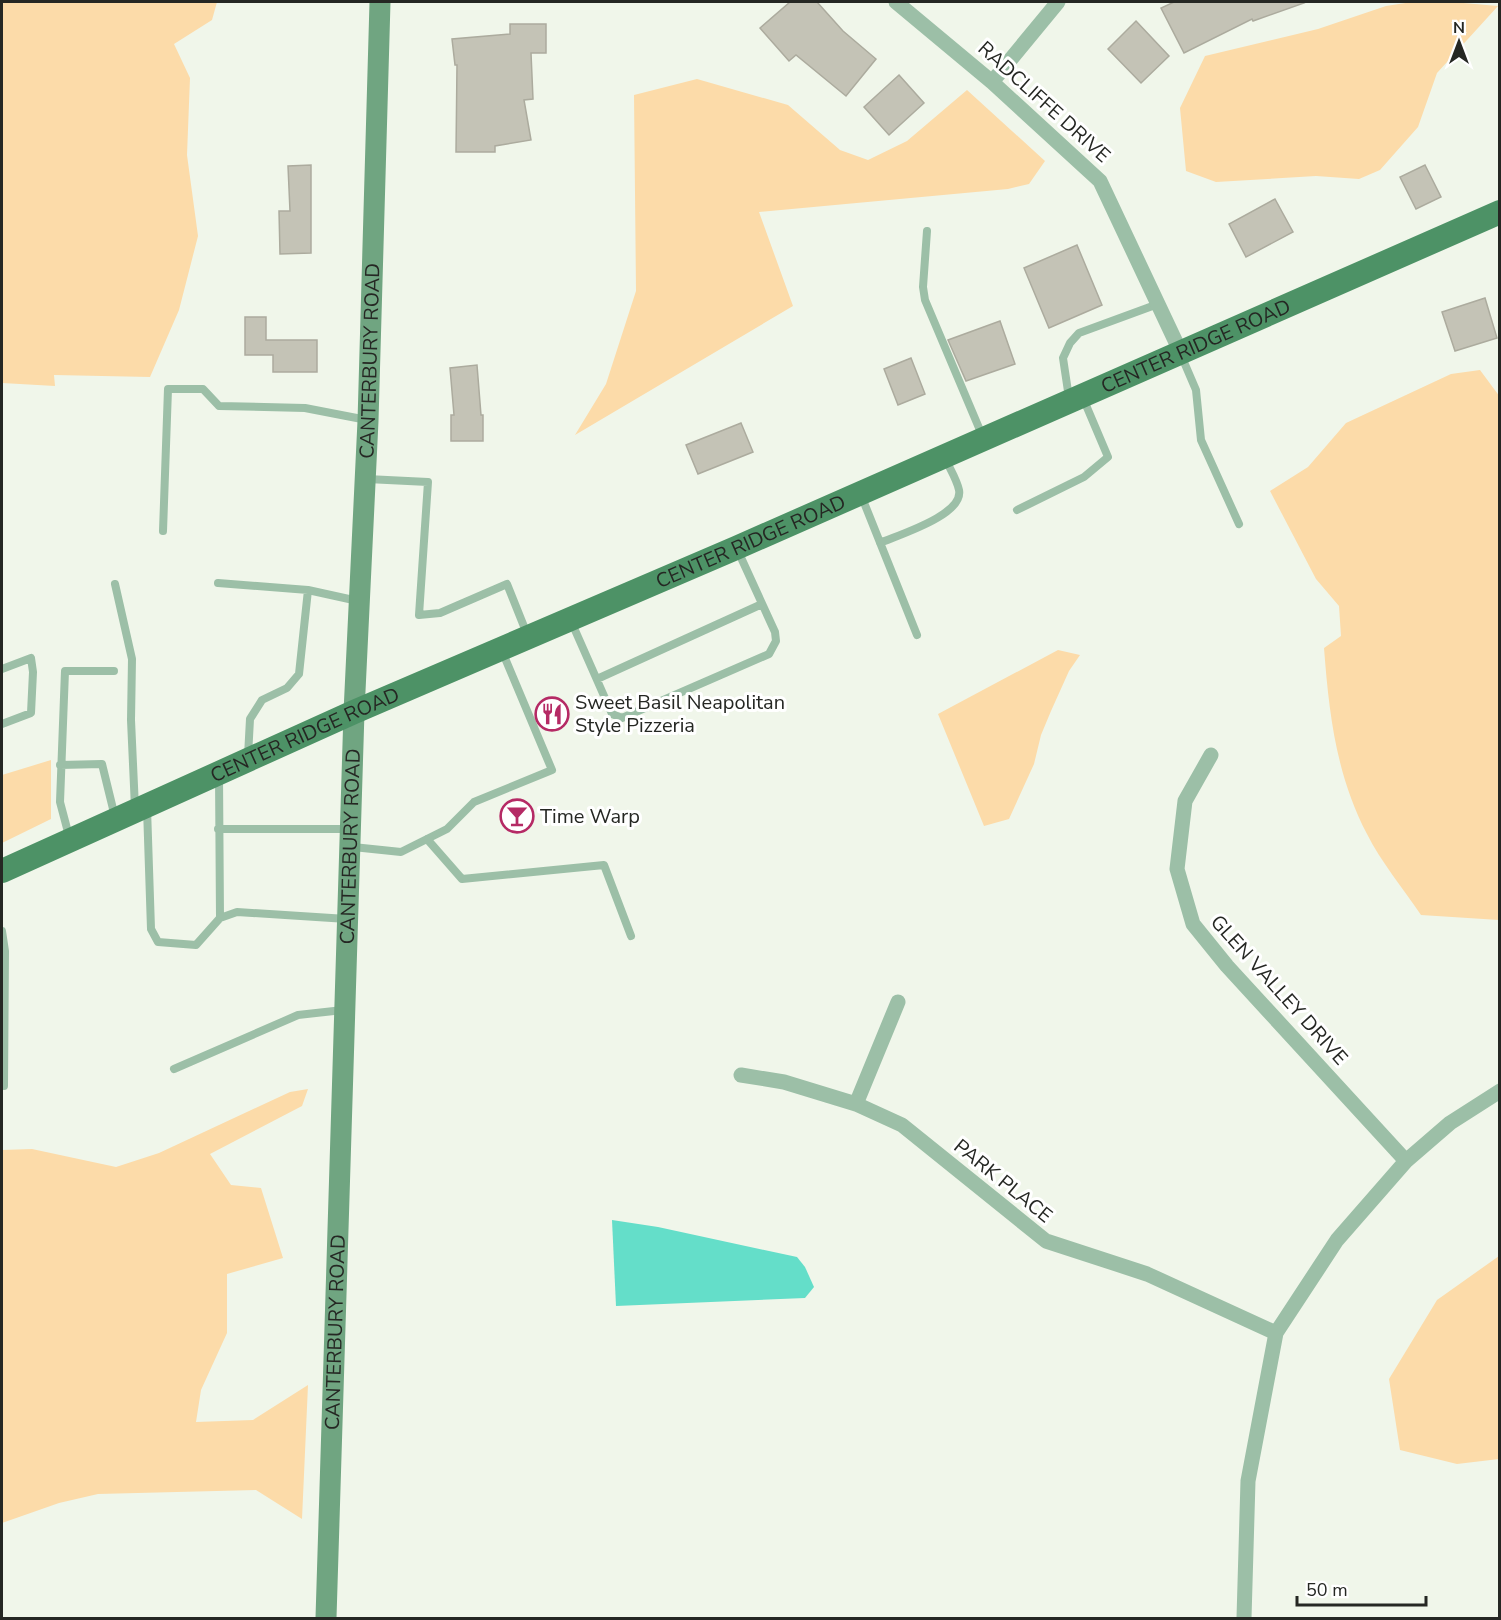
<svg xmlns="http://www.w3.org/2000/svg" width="1501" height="1620" viewBox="0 0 1501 1620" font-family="'Nunito Sans',sans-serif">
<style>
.green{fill:#fcdba9}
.water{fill:#64dec9}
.building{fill:#c4c3b6;stroke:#acab9e;stroke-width:1.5}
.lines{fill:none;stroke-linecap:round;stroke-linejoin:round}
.lane{stroke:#9cbfa7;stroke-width:8}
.street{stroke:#9cbfa7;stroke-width:15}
.secondary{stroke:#70a581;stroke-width:21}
.primary{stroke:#4d9266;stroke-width:24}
.labels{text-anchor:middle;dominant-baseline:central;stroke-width:6;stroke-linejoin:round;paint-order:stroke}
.street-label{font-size:20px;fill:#252723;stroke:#fff}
.poi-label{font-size:20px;fill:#252723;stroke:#fff;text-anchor:start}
</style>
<rect width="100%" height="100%" fill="#f0f6ea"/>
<path class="green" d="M2 2H217L212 20 174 44 190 78 187 155 198 236 179 310 150 377 54 375 55 386 2 383Z
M1412 2H1452L1498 6 1437 73 1418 127 1380 170 1359 179 1316 176 1216 182 1186 171 1180 108 1205 56 1318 29 1386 6Z
M697 79 788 105 840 150 868 160 907 141 967 90 1045 161 1029 184 1008 189 759 212 793 306 575 435 606 384 636 291 634 95Z
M1480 370 1500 397 1499 920 1421 915C1403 888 1381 862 1367 834 1336 775 1329 713 1324 648L1341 636 1339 606 1316 579 1270 491 1308 467 1346 423 1451 374Z
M1058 650 1080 655 1069 671 1051 711 1041 735 1034 764 1009 819 984 826 938 714Z
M51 760V819L2 843V775Z
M308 1089 302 1106 210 1154 231 1185 261 1188 283 1258 227 1274V1333L201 1390 196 1422 253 1420 308 1385 302 1519 256 1490 98 1494 59 1503 2 1523V1150L32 1149 116 1167 159 1153 290 1092Z
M1499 1256V1459L1457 1464 1400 1450 1389 1379 1437 1300Z"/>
<path class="water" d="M612 1220 658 1227 797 1257 805 1267 814 1287 805 1298 616 1306Z"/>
<path class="building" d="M790 2H817L843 31 876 59 846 96 796 55 789 61 760 28Z
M1174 2H1303L1304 3 1253 21 1252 19 1184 53 1161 8Z
M1136 21 1169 56 1141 83 1108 49Z
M510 24H546V53H531L533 99 524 100 531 140 495 146V152H456L457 65H455L452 39 510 34Z
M899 75 924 103 889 135 864 107Z
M311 165V253L280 254 279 211H290L288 166Z
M1425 165 1441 197 1416 209 1400 177Z
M1275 199 1293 232 1246 257 1229 224Z
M1077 245 1102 305 1049 328 1024 268Z
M1485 298 1497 338 1455 351 1442 312Z
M245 317H266V340H317V372H273V355H245Z
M1000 321 1015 364 966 381 948 340Z
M911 358 925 394 898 405 884 369Z
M477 365 481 415H483V441H451V415H454L450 368Z
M741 423 753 452 698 474 686 445Z"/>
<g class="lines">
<path class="lane" d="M927 231 923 287 925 300 982 435
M1181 355 1196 390 1201 440 1239 524
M1069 398 1063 358 1070 343 1079 333 1158 304
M367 479 428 482 419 615 440 613 507 584 527 634
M861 495 917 635
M1017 510 1084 477 1108 457 1083 398
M163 531 168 389H203L219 406 305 408 367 420
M880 543C898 535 964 515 959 490 957 480 950 469 946 460
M218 583 308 590 358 601
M115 584 132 659 131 720 135 808
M571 621 612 714 622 718 769 654 776 641 775 632 738 551
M2 669 31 658 33 672 31 713 2 724
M597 679 762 604
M248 756 250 719 262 700 287 688 299 674 308 590
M60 765 102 764 115 817
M219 776 220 918
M147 808 151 929 158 942 196 945 220 918 237 912 347 919
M218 829H349
M69 836 60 802 65 671H114
M427 839 462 879 604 865 631 936
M353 847 401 852 447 829 474 802 552 770 502 651
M2 931 5 951 4 1086
M174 1069 298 1015 343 1010"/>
<path class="street" d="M896 2 992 82 1100 181 1181 353
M992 82 1058 2
M1211 755 1185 801 1177 869 1193 924 1227 966 1406 1161
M741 1075 784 1082 856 1104 902 1125 1046 1241 1147 1274 1276 1333
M856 1104 898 1002
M1244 1618 1248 1481 1276 1333 1337 1240 1406 1161 1450 1123 1500 1091"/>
<path class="secondary" id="s1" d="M326 1618 354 712 368 421 380 2"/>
<path class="primary" id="s2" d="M2 871 354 712 736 548 1500 212"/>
</g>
<defs>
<g id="restaurant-ring" transform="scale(1.725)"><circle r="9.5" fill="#fff" stroke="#b52a65" stroke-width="1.5"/><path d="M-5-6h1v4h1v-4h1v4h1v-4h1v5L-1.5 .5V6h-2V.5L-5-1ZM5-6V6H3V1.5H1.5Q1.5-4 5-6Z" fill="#b52a65"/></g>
<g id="bar-ring" transform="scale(1.725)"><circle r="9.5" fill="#fff" stroke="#b52a65" stroke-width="1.5"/><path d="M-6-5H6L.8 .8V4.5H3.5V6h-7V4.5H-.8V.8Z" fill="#b52a65"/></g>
</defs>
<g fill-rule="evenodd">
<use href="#restaurant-ring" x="552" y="714"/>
<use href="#bar-ring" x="517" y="816"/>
</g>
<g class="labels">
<g class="street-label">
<text transform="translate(1044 102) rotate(42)">RADCLIFFE DRIVE</text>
<text stroke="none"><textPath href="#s2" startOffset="1304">CENTER RIDGE ROAD</textPath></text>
<text stroke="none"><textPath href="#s1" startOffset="1258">CANTERBURY ROAD</textPath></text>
<text stroke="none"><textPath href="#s2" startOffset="818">CENTER RIDGE ROAD</textPath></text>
<text stroke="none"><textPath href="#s2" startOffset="332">CENTER RIDGE ROAD</textPath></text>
<text stroke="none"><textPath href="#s1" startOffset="772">CANTERBURY ROAD</textPath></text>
<text transform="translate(1279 990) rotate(48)">GLEN VALLEY DRIVE</text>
<text transform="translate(1003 1181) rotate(39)">PARK PLACE</text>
<text stroke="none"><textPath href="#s1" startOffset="286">CANTERBURY ROAD</textPath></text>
</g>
<g class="poi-label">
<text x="575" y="702">Sweet Basil Neapolitan<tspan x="575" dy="23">Style Pizzeria</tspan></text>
<text x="540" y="816">Time Warp</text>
</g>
</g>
<rect width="1501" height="1620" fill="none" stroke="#252723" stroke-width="6"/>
<g transform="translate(1459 42)" stroke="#ffffff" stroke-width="4.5" paint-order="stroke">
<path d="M0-4.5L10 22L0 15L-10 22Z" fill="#252723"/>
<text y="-9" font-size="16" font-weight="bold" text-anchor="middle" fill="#252723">N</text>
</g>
<path d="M1297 1596v9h129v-9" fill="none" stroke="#252723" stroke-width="3"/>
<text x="1306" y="1596" font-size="18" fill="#252723" stroke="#ffffff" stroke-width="4.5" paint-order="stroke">50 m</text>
</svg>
